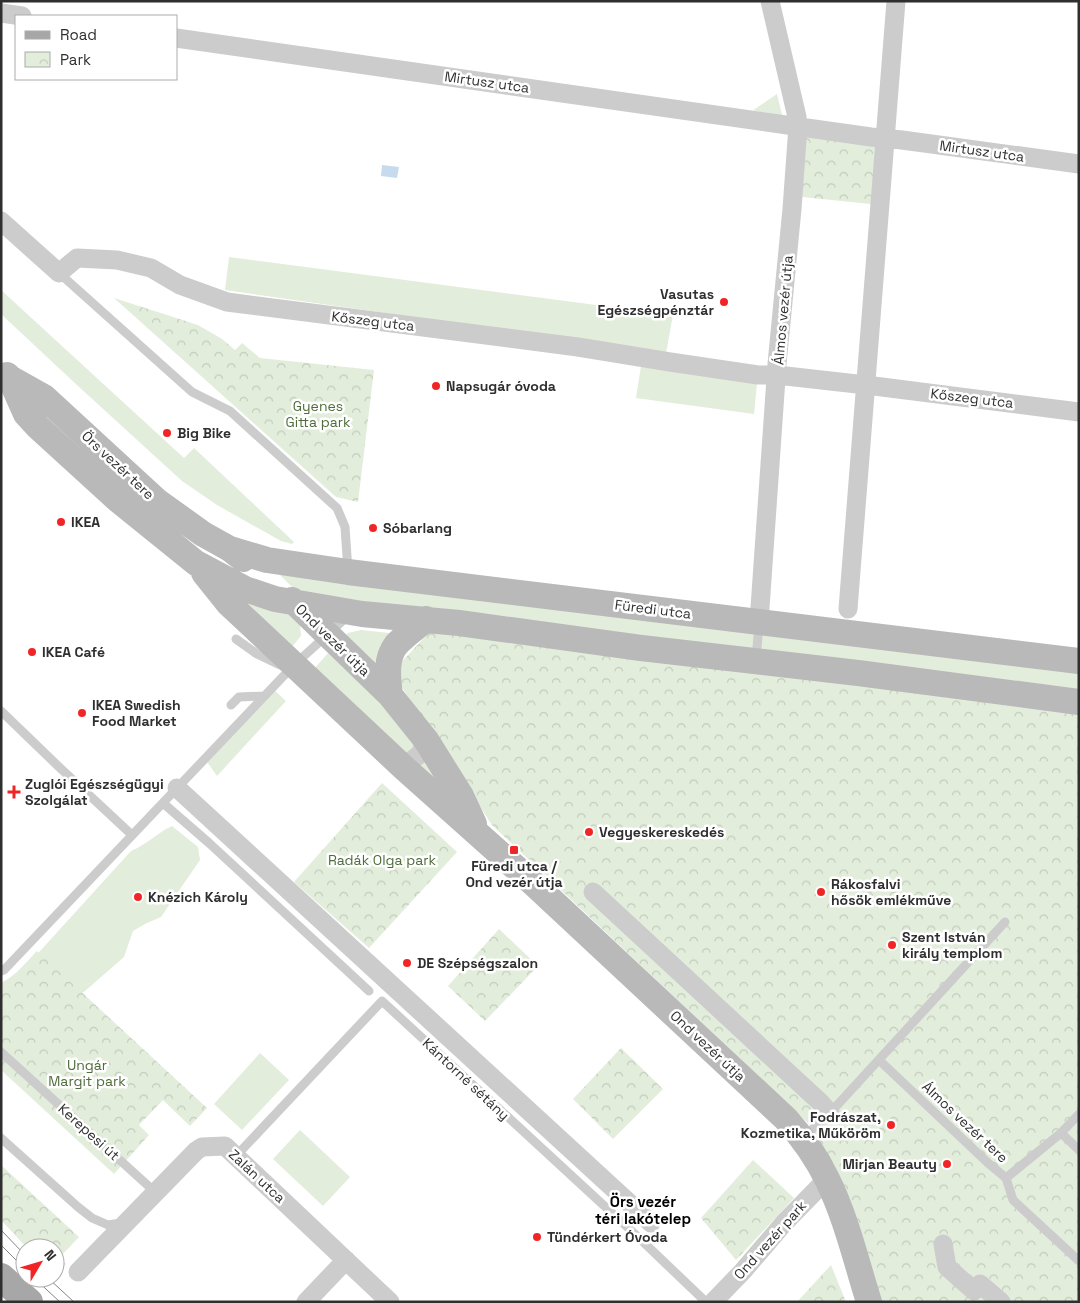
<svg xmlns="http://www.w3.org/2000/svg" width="1080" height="1303" viewBox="0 0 1080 1303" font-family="'Space Grotesk',sans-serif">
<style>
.grass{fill:#e3eddb}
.park{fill:url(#park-crowns)}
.water{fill:#c6dcee}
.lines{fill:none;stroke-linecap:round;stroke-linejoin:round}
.lane{stroke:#ccc;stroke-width:9}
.street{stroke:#ccc;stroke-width:19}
.secondary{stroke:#b9b9b9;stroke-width:26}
.primary{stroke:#a7a7a7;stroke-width:28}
.tram{stroke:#848484;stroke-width:1}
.poi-dot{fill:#f12526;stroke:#fff;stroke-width:2}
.labels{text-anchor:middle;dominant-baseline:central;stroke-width:5;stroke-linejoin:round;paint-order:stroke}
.street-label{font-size:14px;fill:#2f2f2f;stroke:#fff}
.poi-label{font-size:14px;font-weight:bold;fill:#2f2f2f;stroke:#fff;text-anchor:start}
.park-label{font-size:14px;fill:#4e6d39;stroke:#fff}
.neighbourhood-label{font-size:15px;font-weight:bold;fill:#000;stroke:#fff}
</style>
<defs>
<pattern id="park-crowns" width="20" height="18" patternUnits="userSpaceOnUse" patternTransform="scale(1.25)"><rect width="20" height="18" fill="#e3eddb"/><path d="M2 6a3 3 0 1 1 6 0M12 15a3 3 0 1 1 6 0" fill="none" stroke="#c3ccbc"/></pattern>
</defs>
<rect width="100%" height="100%" fill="#fff"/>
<path class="grass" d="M777 94 783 119 753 110 755 109Z
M229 257 673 315 666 353 225 290Z
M1 290 184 458 194 448 294 542 292 544 281 541 217 505 182 481 78 386 1 314Z
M641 366 757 383 754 414 636 398Z
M272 567 1079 668V692L299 594Z
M240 597 295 613 300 624 301 636 290 649Z
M361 630 408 635 388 673 480 836 307 677 336 644 348 633Z
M272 688 286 701 217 776 205 759Z
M172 826 198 847 200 860 161 917 145 924 133 931 124 957 85 991 72 1000 31 961 131 851C146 845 157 833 172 826Z
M260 1053 289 1080 242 1130 214 1104Z
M300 1130 350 1177 323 1206 273 1159Z"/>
<path class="park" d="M798 126 886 138 880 205 793 196Z
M114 298 198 325 222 339 235 350 242 343 260 358 374 370 358 502 336 497Z
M435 626 1079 707V1302H881L811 1126 492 825 403 689 395 669Z
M382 783 457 852 369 948 294 882Z
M499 929 538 966 485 1021 448 986Z
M37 951 207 1108 190 1126 163 1100 139 1125 149 1135 114 1174 1 1070V983C16 976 26 962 37 951Z
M621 1048 663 1089 613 1139 573 1099Z
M753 1160 794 1198 736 1260 701 1218Z
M1 1165 79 1237 59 1258 66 1264 56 1275 55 1274V1248H27L1 1220Z
M831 1265 846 1302H797Z"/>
<path class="water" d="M382 165 399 167 397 178 381 176Z"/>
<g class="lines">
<path class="lane" d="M59 273 192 392 230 411 337 508 345 527 348 571
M236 639 257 654 280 665
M756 659 759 625
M231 705 239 697 264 696
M1 711 58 766 132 835
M163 803 209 843 369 991
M1 971 4 970 294 665 348 616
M1 1052 155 1192
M879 1060 988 1163 1006 1178
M1061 1133 1079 1150
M804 1137 830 1113 1005 922
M1 1138 78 1207 92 1218 108 1225 121 1223
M236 1156 382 1001 638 1237 706 1302
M1006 1178 1013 1200 1079 1261
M1006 1178 1061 1133 1079 1114"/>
<path class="street" d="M1 13 22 16
M176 38 871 137 902 140 1079 164
M1 221 59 273 77 258 117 260 151 268 180 285 227 302 578 347 670 362 758 375H777L866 385 1079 412
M848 609 896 1
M759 622 777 364 792 209 798 126 797 117 770 1
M403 767 420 754 426 740
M177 788 651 1223
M593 892 821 1103 830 1113
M943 1244 947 1267 974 1291 980 1284 1001 1302
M78 1272 196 1151 202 1147 225 1146 390 1302
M306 1302 346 1260
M713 1302 743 1271 784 1223 827 1179"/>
<path class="secondary" d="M7 375 10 378 44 397 157 501 203 534 230 549 243 559
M10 378 26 414 38 427 118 500 196 563 245 589 275 599 362 614 459 623 641 648 858 673 1079 702
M230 549 267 560 348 572 1079 661
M204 573 228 603 403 767 534 884 786 1119C802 1137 816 1156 827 1179 846 1217 856 1261 869 1302
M292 600 390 695 426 740 461 796 474 824
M390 695C388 679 385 659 396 645 404 636 417 627 426 619"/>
<path class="primary" d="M1 1277 29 1302"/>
<path class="tram" d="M1 1230 25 1255
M1 1245 25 1269
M34 1278 60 1302
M48 1278 74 1302"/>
</g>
<g class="poi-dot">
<circle cx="724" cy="302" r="5"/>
<circle cx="436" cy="386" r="5"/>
<circle cx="167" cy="433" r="5"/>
<circle cx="61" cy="522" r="5"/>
<circle cx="373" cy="528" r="5"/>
<circle cx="32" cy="652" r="5"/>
<circle cx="82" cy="713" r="5"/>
<path d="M11.5 784.5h5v5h5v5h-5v5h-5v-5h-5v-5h5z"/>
<circle cx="589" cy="832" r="5"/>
<rect x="509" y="845" width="10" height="10" rx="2.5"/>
<circle cx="821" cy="892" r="5"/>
<circle cx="138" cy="897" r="5"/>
<circle cx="892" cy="945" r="5"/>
<circle cx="407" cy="963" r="5"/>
<circle cx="891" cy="1125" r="5"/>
<circle cx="947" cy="1164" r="5"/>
<circle cx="537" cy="1237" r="5"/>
</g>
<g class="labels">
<g class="street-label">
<text transform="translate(487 82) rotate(8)">Mirtusz utca</text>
<text transform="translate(982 151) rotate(8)">Mirtusz utca</text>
<text transform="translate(783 310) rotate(-85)">Álmos vezér útja</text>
<text transform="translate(373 321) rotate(7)">Kőszeg utca</text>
<text transform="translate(972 398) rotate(7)">Kőszeg utca</text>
<text transform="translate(118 465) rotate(43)">Örs vezér tere</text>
<text transform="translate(653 609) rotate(7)">Füredi utca</text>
<text transform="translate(333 640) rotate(44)">Ond vezér útja</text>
<text transform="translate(708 1046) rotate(43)">Ond vezér útja</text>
<text transform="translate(466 1079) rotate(43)">Kántorné sétány</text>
<text transform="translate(965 1122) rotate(43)">Álmos vezér tere</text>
<text transform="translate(89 1132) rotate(42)">Kerepesi út</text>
<text transform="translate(257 1176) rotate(43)">Zalán utca</text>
<text transform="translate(770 1240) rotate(-48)">Ond vezér park</text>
</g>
<g class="poi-label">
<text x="714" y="294" text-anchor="end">Vasutas<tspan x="714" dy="16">Egészségpénztár</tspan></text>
<text x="446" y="386">Napsugár óvoda</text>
<text x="177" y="433">Big Bike</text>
<text x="71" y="522">IKEA</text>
<text x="383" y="528">Sóbarlang</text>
<text x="42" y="652">IKEA Café</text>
<text x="92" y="705">IKEA Swedish<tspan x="92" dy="16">Food Market</tspan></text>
<text x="25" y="784">Zuglói Egészségügyi<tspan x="25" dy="16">Szolgálat</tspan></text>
<text x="599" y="832">Vegyeskereskedés</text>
<text x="514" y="866" text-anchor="middle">Füredi utca /<tspan x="514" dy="16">Ond vezér útja</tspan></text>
<text x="831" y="884">Rákosfalvi<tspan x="831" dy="16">hősök emlékműve</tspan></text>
<text x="148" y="897">Knézich Károly</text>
<text x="902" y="937">Szent István<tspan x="902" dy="16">király templom</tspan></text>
<text x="417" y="963">DE Szépségszalon</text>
<text x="881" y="1117" text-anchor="end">Fodrászat,<tspan x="881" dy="16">Kozmetika, Műköröm</tspan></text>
<text x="937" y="1164" text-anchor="end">Mirjan Beauty</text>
<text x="547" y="1237">Tündérkert Óvoda</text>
</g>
<g class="park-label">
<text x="318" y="406">Gyenes<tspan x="318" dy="16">Gitta park</tspan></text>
<text x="382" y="860">Radák Olga park</text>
<text x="87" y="1065">Ungár<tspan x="87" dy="16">Margit park</tspan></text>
</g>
<g class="neighbourhood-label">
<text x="643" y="1201">Örs vezér<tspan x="643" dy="17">téri lakótelep</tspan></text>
</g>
</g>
<rect width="1080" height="1303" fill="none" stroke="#2f2f2f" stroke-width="5"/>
<rect x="15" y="15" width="162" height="65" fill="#ffffff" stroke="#acacac"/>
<rect x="25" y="31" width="25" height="8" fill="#a7a7a7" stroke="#acacac"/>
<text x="60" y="40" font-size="15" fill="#2f2f2f">Road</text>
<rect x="25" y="52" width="25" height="15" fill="url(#park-crowns)" stroke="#acacac"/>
<text x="60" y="65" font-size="15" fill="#2f2f2f">Park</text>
<g transform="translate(40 1263) rotate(52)"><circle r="24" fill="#ffffff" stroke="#acacac"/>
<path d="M0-4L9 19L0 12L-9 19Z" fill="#f12526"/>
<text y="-8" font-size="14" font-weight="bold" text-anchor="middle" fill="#2f2f2f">N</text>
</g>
</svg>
